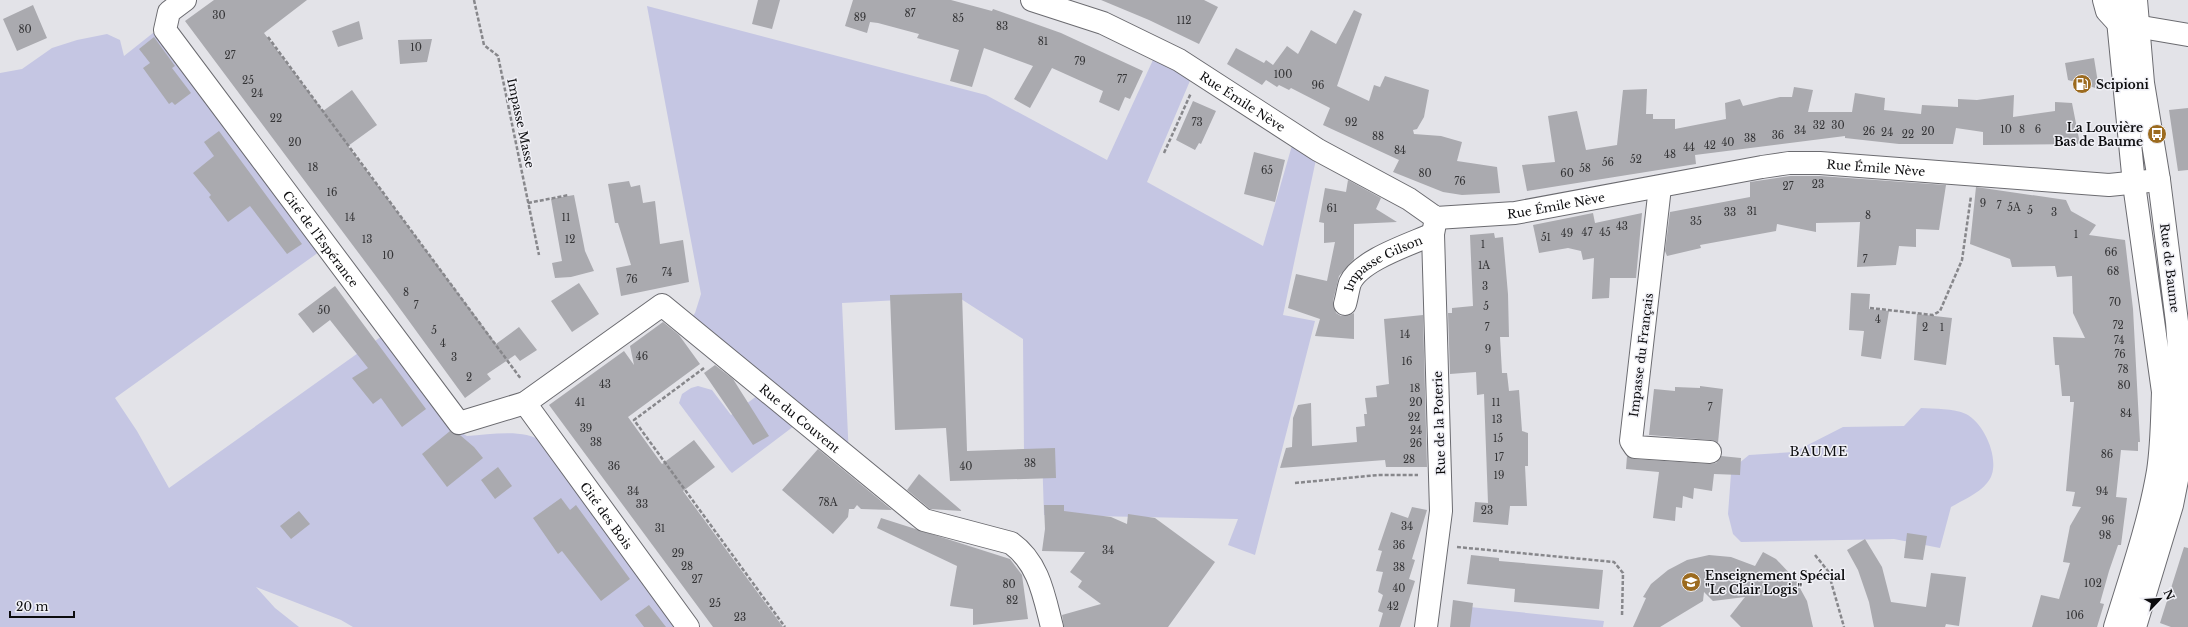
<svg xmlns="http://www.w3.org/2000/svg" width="2188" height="627" viewBox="0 0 2188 627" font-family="'Libre Baskerville',serif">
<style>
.green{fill:#c5c6e3}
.building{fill:#aaaaaf}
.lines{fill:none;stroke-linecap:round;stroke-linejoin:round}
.minor-casing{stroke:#6b6b70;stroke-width:24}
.major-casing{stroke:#6b6b70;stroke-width:24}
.path{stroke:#87878b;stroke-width:2.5;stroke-dasharray:4 2;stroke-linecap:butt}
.minor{stroke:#fff;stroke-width:22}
.major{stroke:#fff;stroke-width:22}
.labels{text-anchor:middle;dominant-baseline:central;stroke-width:3;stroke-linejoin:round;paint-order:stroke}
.number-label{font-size:10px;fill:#343436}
.poi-label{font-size:12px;font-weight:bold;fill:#0c0c0e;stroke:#f0f0f6;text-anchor:start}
.street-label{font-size:12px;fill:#0c0c0e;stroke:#f0f0f6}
.neighbourhood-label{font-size:13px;letter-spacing:1px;fill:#0c0c0e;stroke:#f0f0f6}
</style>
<rect width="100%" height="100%" fill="#e3e3e8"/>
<path class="green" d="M647 6 986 95 1107 160 1158 49 1195 69 1147 182 1263 246 1295 135 1318 150 1283 315 1315 321 1255 555 1228 545 1238 519 1044 515 1042 453H1024L1023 339 958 297 842 303 849 458 802 420 732 473 729 470 679 403 682 394 691 388 698 386 712 390 731 415 765 390 686 325 695 313 701 294Z
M165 30 326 247 115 398 137 431 169 488 389 331 452 427 467 436C491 435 523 428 543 442L688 627H353L341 620 256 587 275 608 299 627H0V73L22 69 52 48 77 40 107 34 120 40 124 56 153 33Z
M1921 408C1935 409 1953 408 1966 414 1986 424 2003 466 1987 483 1978 494 1963 500 1951 507L1940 548 1894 539 1741 542 1733 534 1728 514 1731 474 1738 464 1749 455 1794 452 1843 427 1904 426Z
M1470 607 1604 621 1603 627H1468Z"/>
<path class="building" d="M214 0H307L264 33 323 111 352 90 377 125 348 146 496 344 519 327 537 350 520 361 515 355 487 374 491 379 465 398 390 295 185 21Z
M758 0H780L772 29 752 24Z
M853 0H951L992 11 993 9 1061 33 1143 71 1130 99 1125 97 1119 111 1099 102 1103 91 1052 68 1030 108 1014 99 1033 66 984 48 972 87 950 81 959 50 917 38 919 34 878 23 870 22 867 33 845 26Z
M1101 0H1204L1218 7 1199 44 1149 20Z
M33 5 47 38 17 51 3 19Z
M1354 10 1362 14 1337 86 1369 101 1374 85 1380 87 1385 76 1429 90 1424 117 1417 129 1413 130 1414 134 1441 136 1462 142 1457 161 1497 167 1500 193 1462 195 1443 192 1393 172 1399 160 1323 125 1330 108 1291 88 1289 90 1279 85 1277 87 1266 80 1262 85 1227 64 1236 48 1264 63 1266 60 1273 65 1287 46 1298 54 1311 30 1336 44Z
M359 21 363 39 338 47 332 31Z
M154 37 175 66 172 68 191 93 175 105 172 102 169 104 143 68 150 63 139 49Z
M432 39 427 62 400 64 398 40Z
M2094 58 2099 89 2068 80 2065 63Z
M1794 87 1813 90 1808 112H1852L1855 93 1885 98 1884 110 1921 114 1922 105 1958 107V99L1977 100 2014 95 2013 117 2055 111V102L2072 103 2080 144 1983 145V132L1956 128 1953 144H1899L1845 138V136L1695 155 1696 164 1527 191 1522 165 1555 162 1548 116 1577 111 1586 150 1617 145 1623 90 1647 89 1646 114H1653V119H1675V129L1726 119 1725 103 1740 99 1743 106 1780 97H1792Z
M1193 101 1216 111 1201 144 1199 143 1195 150 1176 140Z
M2188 108V170L2178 171 2169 110Z
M219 131 302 244 287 254 250 206 228 222 209 197 211 195 193 173 214 156 204 142Z
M1254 152 1285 160 1275 202 1244 194Z
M1790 176H1820L1946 185 1939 230 1916 229V247L1899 246 1896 265 1857 267 1860 222 1816 223V232L1777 224 1776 231 1700 245 1701 248 1667 256 1665 251 1670 212 1750 197V182Z
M1348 180 1381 198 1376 209 1397 222 1354 224V259L1339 276 1333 301 1336 313 1341 316H1348L1354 313V339L1315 336 1320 319 1288 308 1296 274 1327 281 1335 242 1324 243V223L1319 222 1325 188 1346 192Z
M629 181 631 187 640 185 643 203 655 201 660 244 683 240 689 282 621 296 616 268 631 265 618 223H615L608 184Z
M1976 187 2066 200 2071 211 2096 225 2089 235 2125 240 2133 309 2140 442H2138V451L2121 450 2116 497 2127 498 2121 545H2118L2109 571 2100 603 2104 604 2097 627H2032L2041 595 2059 599 2070 563 2063 562 2070 526 2081 507 2072 506 2075 492 2066 491 2074 402H2070V396H2062L2059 365H2055L2053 337 2085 338 2073 313 2072 276 2057 277 2055 266 2012 267 2010 259 1970 244Z
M574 195 585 251 594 271 571 277 555 278 552 263 562 261 551 199Z
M1593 213 1595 223 1642 213 1636 278H1610L1609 298 1592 299 1594 258 1583 260 1581 251 1568 248 1539 253 1533 225Z
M1494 233 1495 238 1503 237 1508 294 1509 337H1500L1502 373H1507L1509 391 1519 390 1522 431 1528 433V466H1525L1527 506H1510L1508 525 1473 522 1475 502 1488 503 1484 394 1477 395 1476 372 1450 374 1448 313H1452V308L1473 306 1470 235Z
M579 283 599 314 572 332 551 301Z
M335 286 426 409 402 427 381 398 373 404 352 378 368 368 330 320 313 333 298 314Z
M962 293 967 451 1055 448 1056 478 950 481 946 428 895 430 890 295Z
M1851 293 1870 294 1869 309 1889 311 1881 359 1861 356 1864 331 1849 330Z
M1917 314 1952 318 1946 365 1914 360Z
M1423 315 1427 467H1386L1385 460 1280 468 1286 448 1292 447 1293 418 1298 405 1311 403 1312 446 1357 442 1356 427 1365 426 1364 414H1367L1365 398 1377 397 1376 386 1389 384 1384 319Z
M663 322 679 335 700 364 628 417 662 464 694 440 715 467 683 491 783 627H713L549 405 624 351 634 365 630 346Z
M715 365 733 379 769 436 753 445 704 373Z
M1700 386 1723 389 1718 443 1711 440 1649 435 1654 389 1675 391V387L1700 388Z
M450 431 460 435 474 447 483 458 447 487 422 454Z
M818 449 892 510 861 509 857 505 854 509H849L848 517 833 534 782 490Z
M1627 456 1634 459 1709 464 1716 463 1721 456 1741 458 1740 475 1714 474 1712 491 1694 488 1693 499 1683 496 1682 508 1676 507 1675 521 1653 518 1659 472 1626 469Z
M498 467 512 486 495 499 481 480Z
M919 474 962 511 930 509 907 490Z
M561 498 570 510 576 505 630 579 601 601 562 551 558 554 533 518Z
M1044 505H1064V511L1111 517 1127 524 1128 514 1155 518 1215 562 1168 627H1064L1062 615 1101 604 1078 587 1082 581 1070 572 1085 552 1042 551 1045 529Z
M1412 507 1427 510 1412 559 1415 560 1409 579 1415 581 1400 627H1379L1383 613 1378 611 1383 595 1378 592 1383 572 1376 571 1382 551 1378 550 1391 512 1408 518Z
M299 511 310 524 291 539 280 526Z
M881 518 1010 559 1022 575 1028 619 973 625V609L950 606 957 566 877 528Z
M1907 533 1927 536 1923 560 1904 558Z
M1865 539 1882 567 1891 602 1926 607 1931 573 1966 577 1959 626 1946 624 1945 627H1874L1869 602 1858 570 1847 550Z
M2184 547 2188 548V627H2171L2160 623Z
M1763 552 1776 559 1795 579 1807 601 1813 627H1741L1730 616 1745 597 1713 601 1704 592 1703 601 1660 627H1633L1646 598 1643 597 1651 584 1668 570 1687 560 1709 555 1731 557 1755 566Z
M1471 555 1499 558V561L1603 570 1599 609 1514 602 1515 589 1467 584Z
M1453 600 1473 603 1470 627H1450Z
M649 605 666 627H644L635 615Z"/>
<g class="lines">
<g class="minor-casing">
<g id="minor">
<path id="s1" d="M185 0 169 12 165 30 459 423 525 403 662 305 924 520 1011 543C1039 563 1044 596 1052 627"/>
<path id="s2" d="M1032 0 1103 23 1179 60 1318 150 1409 199 1436 218 1515 213 1762 167 1789 163H1820L2109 185 2159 180"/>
<path d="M2104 0 2107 11 2118 23 2188 35"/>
<path d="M1660 187 1631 441 1635 447 1710 452"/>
<path id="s3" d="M1345 304C1347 297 1348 289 1350 283 1360 260 1411 244 1433 234"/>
<path id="s4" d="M525 403 688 627"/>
<path d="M1426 627 1441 511 1433 234 1436 218"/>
</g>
</g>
<g class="major-casing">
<path id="major" d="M2115 627C2131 575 2149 524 2158 471 2162 445 2162 418 2163 392L2134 184 2116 0
M2135 627 2172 505 2179 470 2182 389 2177 322 2159 180 2143 83 2136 0"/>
</g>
<path class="path" d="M474 0 484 45 498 56 539 255
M268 37 521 379
M1164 153 1191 93
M528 203 569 195
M1870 308 1933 315 1940 311 1962 260 1971 196
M704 368 634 420 785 627
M1295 483 1378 475H1418
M1457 547 1614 562 1623 573 1622 616
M1815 555 1828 571 1844 627"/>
<use href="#minor" class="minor"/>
<use href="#major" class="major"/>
</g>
<defs>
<g id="fuel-disc" transform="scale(1)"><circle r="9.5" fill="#9c6b1f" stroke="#f0f0f6"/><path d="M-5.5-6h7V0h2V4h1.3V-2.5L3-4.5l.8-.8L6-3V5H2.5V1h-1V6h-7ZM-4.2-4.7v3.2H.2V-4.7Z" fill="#fff"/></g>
<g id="bus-disc" transform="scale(1)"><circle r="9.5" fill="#9c6b1f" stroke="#f0f0f6"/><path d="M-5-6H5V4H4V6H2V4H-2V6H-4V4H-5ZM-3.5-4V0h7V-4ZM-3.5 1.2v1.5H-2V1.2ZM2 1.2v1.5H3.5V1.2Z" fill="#fff"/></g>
<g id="school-disc" transform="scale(1)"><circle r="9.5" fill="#9c6b1f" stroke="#f0f0f6"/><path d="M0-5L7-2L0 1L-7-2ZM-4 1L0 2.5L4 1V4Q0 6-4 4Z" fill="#fff"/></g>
</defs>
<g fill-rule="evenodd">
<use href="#fuel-disc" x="2082" y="84"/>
<use href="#bus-disc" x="2157" y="134"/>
<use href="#school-disc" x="1691" y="582"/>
</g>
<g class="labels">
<g class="number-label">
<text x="910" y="13">87</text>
<text x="219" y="15">30</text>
<text x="860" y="17">89</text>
<text x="958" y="18">85</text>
<text x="1184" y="20">112</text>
<text x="1002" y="26">83</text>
<text x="25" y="29">80</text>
<text x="1043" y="41">81</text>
<text x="416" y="47">10</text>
<text x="230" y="55">27</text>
<text x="1080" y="61">79</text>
<text x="1283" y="74">100</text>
<text x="1122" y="79">77</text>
<text x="248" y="80">25</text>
<text x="1318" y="85">96</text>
<text x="257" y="93">24</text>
<text x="276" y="118">22</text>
<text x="1197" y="122">73</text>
<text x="1351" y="122">92</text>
<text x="1819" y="125">32</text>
<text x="1838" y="125">30</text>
<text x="2006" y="129">10</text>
<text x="2022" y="129">8</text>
<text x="2038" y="129">6</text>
<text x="1800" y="130">34</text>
<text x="1869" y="131">26</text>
<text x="1928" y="131">20</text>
<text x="1887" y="132">24</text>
<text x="1908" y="134">22</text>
<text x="1778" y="135">36</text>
<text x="1378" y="136">88</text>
<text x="1750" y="138">38</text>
<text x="295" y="142">20</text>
<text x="1728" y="142">40</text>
<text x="1710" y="145">42</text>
<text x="1689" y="147">44</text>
<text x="1400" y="150">84</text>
<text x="1670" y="154">48</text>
<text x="1636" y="159">52</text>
<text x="1608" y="162">56</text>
<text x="313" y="167">18</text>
<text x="1585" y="168">58</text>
<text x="1267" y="170">65</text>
<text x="1425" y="173">80</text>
<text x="1567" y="173">60</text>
<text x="1460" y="181">76</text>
<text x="1818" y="184">23</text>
<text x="1788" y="186">27</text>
<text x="332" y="192">16</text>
<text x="1983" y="203">9</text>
<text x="1999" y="205">7</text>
<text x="2014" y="207">5A</text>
<text x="1332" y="208">61</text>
<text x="2030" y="210">5</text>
<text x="1752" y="211">31</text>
<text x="1730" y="212">33</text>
<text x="2054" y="212">3</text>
<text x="1868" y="215">8</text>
<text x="350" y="217">14</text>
<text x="566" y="217">11</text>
<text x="1696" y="221">35</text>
<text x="1622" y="226">43</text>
<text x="1587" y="232">47</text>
<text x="1605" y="232">45</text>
<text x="1567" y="233">49</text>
<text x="2076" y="234">1</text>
<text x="1546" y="237">51</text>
<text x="367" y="239">13</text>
<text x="570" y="239">12</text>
<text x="1483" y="244">1</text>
<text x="2111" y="252">66</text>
<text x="388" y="255">10</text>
<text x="1865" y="259">7</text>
<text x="1484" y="265">1A</text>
<text x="2113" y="271">68</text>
<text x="667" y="272">74</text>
<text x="632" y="279">76</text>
<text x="1485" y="286">3</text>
<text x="406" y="292">8</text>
<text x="2115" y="302">70</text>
<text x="416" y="305">7</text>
<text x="1486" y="306">5</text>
<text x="324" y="310">50</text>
<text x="1878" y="319">4</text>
<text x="2118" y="325">72</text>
<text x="1487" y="327">7</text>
<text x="1925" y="327">2</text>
<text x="1942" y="327">1</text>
<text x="434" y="330">5</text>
<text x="1405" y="334">14</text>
<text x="2119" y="340">74</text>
<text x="443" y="343">4</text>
<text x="1488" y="349">9</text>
<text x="2120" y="354">76</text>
<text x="642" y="356">46</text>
<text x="454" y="357">3</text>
<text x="1407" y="361">16</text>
<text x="2123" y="369">78</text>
<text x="469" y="377">2</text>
<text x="605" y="384">43</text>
<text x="2124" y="385">80</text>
<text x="1415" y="388">18</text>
<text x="580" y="402">41</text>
<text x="1416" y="402">20</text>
<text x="1496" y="402">11</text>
<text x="1710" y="407">7</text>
<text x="2126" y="413">84</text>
<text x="1414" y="417">22</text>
<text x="1497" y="419">13</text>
<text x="586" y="428">39</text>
<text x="1416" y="430">24</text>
<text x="1498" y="438">15</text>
<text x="596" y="442">38</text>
<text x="1416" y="443">26</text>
<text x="2107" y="454">86</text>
<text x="1499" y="457">17</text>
<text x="1409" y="459">28</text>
<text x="1030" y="463">38</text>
<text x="614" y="466">36</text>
<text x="966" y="466">40</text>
<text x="1499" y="475">19</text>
<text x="633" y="491">34</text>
<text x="2102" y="491">94</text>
<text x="828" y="502">78A</text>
<text x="642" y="504">33</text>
<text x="1487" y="510">23</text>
<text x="2108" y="520">96</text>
<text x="1407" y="526">34</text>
<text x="660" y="528">31</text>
<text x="2105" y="535">98</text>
<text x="1399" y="545">36</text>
<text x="1108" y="550">34</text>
<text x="678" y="553">29</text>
<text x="687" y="566">28</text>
<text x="1399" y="567">38</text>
<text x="697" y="579">27</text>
<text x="2093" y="583">102</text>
<text x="1009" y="584">80</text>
<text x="1399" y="588">40</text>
<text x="1012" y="600">82</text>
<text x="715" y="603">25</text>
<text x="1393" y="606">42</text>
<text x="2075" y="615">106</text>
<text x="740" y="617">23</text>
</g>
<g class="poi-label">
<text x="2096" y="84">Scipioni</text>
<text x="2143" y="127" text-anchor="end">La Louvière<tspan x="2143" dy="14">Bas de Baume</tspan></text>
<text x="1705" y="575">Enseignement Spécial<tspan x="1705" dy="14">"Le Clair Logis"</tspan></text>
</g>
<g class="street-label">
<text stroke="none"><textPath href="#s2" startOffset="235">Rue Émile Nève</textPath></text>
<text transform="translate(521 123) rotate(78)">Impasse Masse</text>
<text stroke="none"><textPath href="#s2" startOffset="906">Rue Émile Nève</textPath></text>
<text stroke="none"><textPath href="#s2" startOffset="582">Rue Émile Nève</textPath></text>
<text stroke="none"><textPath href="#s1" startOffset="299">Cité de l'Espérance</textPath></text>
<text stroke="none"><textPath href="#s3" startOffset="60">Impasse Gilson</textPath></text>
<text transform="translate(2170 268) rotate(83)">Rue de Baume</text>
<text transform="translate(1641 355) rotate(-83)">Impasse du Français</text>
<text stroke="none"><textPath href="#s1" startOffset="945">Rue du Couvent</textPath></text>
<text transform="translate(1439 423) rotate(-92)">Rue de la Poterie</text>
<text stroke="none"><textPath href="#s4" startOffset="139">Cité des Bois</textPath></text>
</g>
<g class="neighbourhood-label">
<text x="1819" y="451">BAUME</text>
</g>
</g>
<g transform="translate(2160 599) rotate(65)" stroke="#f0f0f6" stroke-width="3" paint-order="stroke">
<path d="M0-3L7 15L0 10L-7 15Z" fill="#0c0c0e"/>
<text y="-6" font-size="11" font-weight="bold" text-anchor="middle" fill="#0c0c0e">N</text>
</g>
<path d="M10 611v6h64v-6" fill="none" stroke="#0c0c0e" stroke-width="2"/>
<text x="16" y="611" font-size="12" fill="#0c0c0e" stroke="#f0f0f6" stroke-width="3" paint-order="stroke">20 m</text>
</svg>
